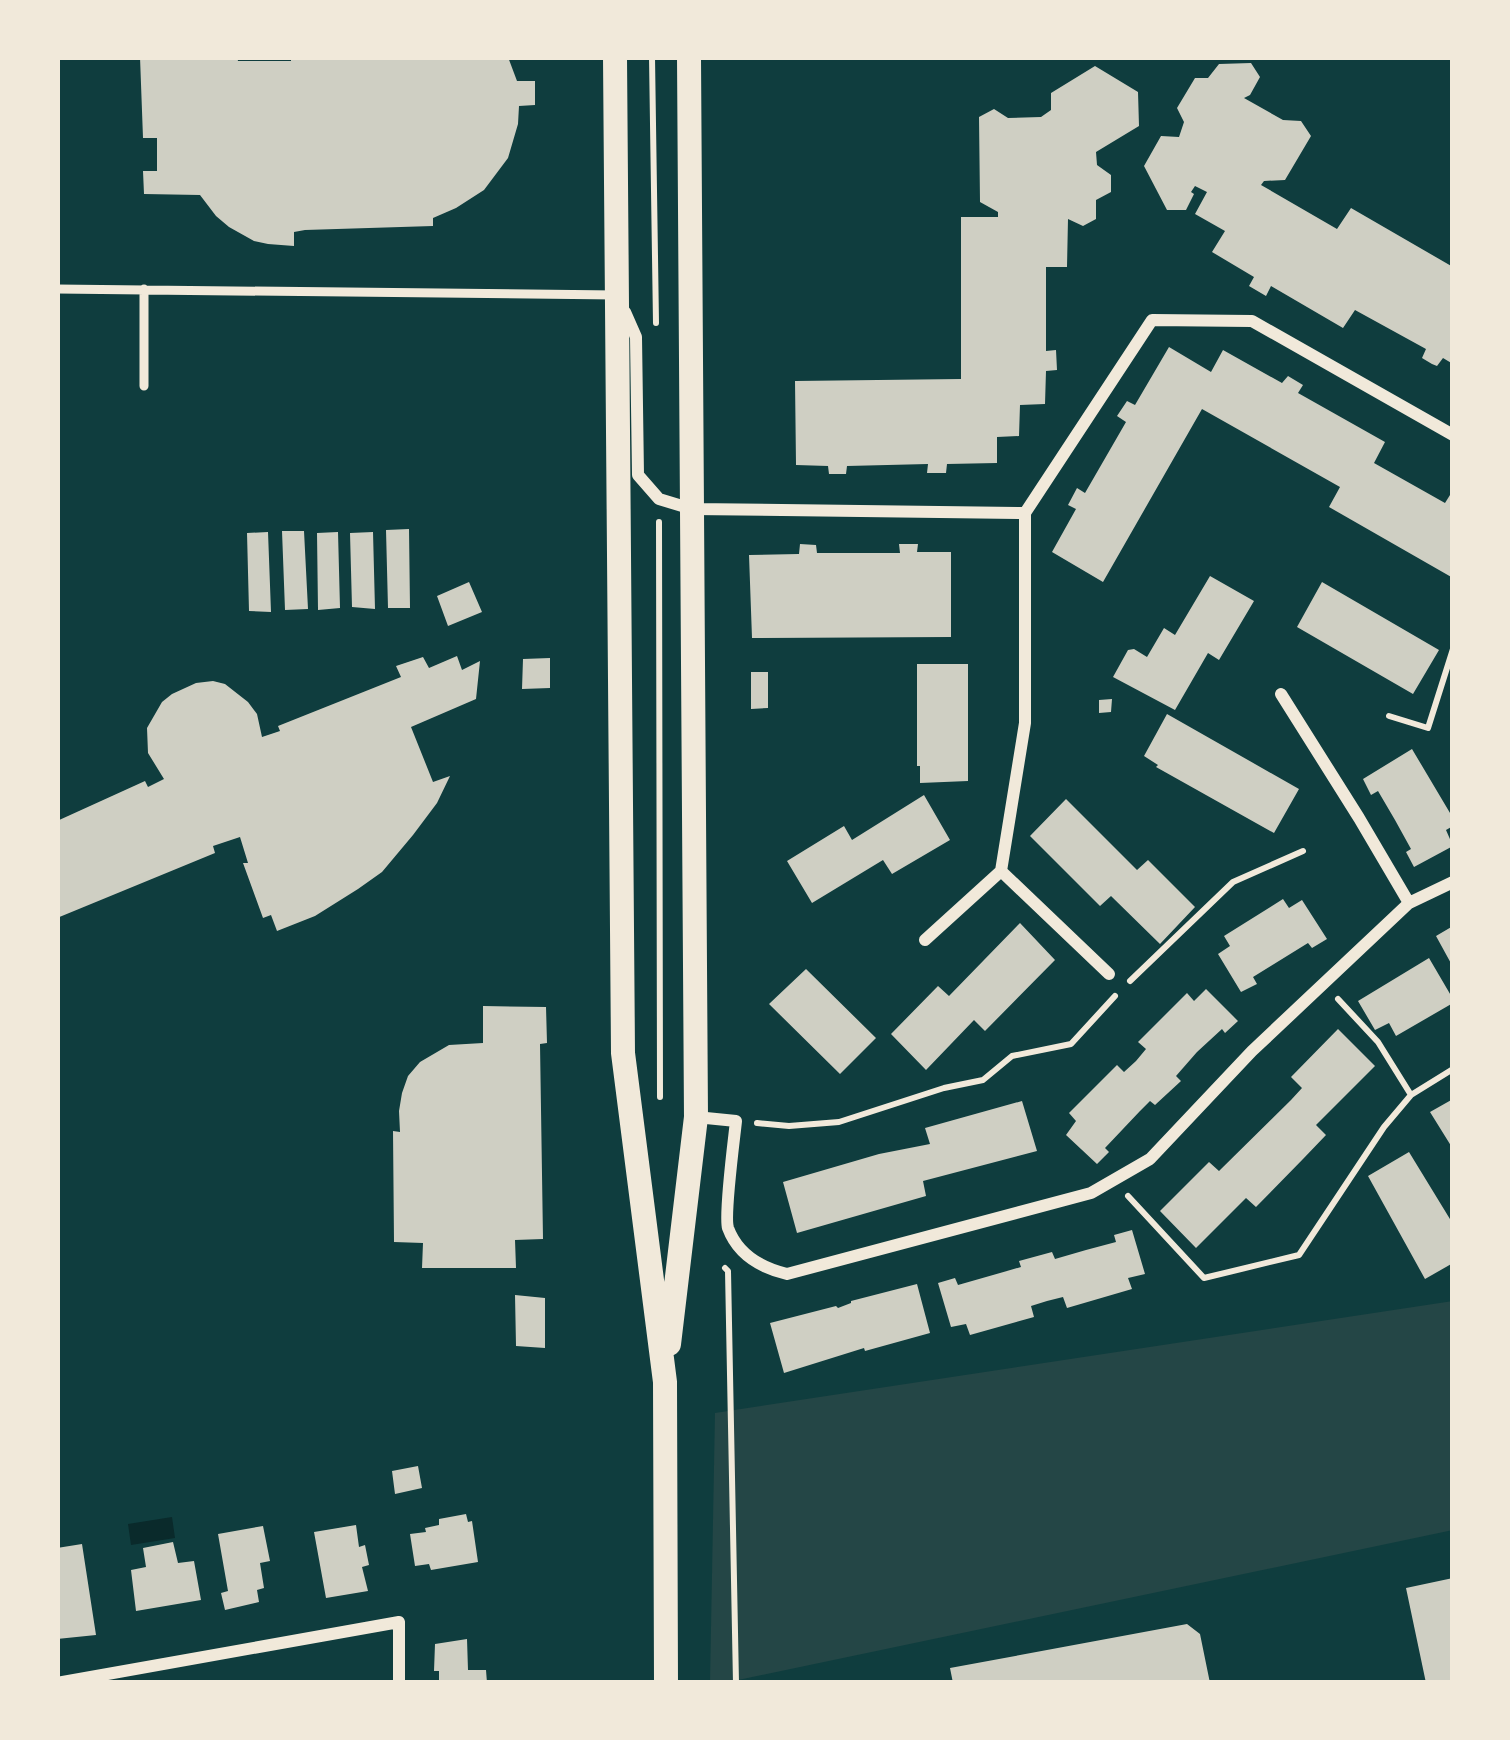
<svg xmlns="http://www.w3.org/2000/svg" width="1510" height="1740" viewBox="0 0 1510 1740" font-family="'Noto Serif',serif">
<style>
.green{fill:#244646}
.water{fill:#0a2a2b}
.building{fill:#cfcfc3}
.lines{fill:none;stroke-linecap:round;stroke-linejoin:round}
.path{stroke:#f1e9da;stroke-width:6}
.service{stroke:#f1e9da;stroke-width:9}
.minor{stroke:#f1e9da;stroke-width:12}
.secondary{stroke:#f1e9da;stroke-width:24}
</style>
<rect width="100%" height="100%" fill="#0f3d3e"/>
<path class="green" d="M1453 1301V1530L724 1683H710L715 1413Z"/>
<path class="water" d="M172 1517 175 1538 131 1545 128 1524Z"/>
<path class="building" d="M140 57H237L238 61H291V57H508L517 81H535V105L519 106 518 124 508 158 484 190 456 208 433 218V226L305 230 294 232V246L268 244 254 241 229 227 216 216 200 195 144 194 143 171H157V138H143Z
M1251 63 1260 77 1250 95 1244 98 1283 120 1301 121 1311 136 1285 180 1264 181 1261 185 1337 229 1351 208 1453 267V364L1443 358 1437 366 1432 364 1422 358 1426 349 1355 310 1343 328 1271 286 1266 296 1249 286 1254 277 1212 252 1225 231 1195 214 1207 192 1195 186 1191 192 1194 194 1186 210H1167L1144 166 1161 136 1179 137 1184 122 1177 108 1195 78H1208L1219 64Z
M1095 66 1138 92 1139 126 1096 152 1097 165 1111 175V192L1096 200V219L1083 226 1068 219 1067 267H1046V351L1056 350 1057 370 1046 371 1045 404 1020 405 1019 436 997 437V463L947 464 946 473H927L928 464 847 466 846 474H829L828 466 796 465 795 381 961 379V217H998V212L980 202 979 117 994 109 1008 118 1041 117 1051 110V93Z
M1169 347 1211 372 1223 350 1282 383 1288 376 1303 385 1298 393 1385 442 1374 463 1445 503 1450 495 1453 497V578L1329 507 1340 487 1202 409 1103 582 1052 552 1076 509 1068 505 1077 488 1085 493 1126 422 1117 416 1127 401 1135 405Z
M409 529 410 608H388L386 530Z
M282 531H304L308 609 285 610Z
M268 532 271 612 249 611 247 533Z
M338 532 340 608 318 610 317 533Z
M373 532 375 609 352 607 350 533Z
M800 544 816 545 817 553H900L899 544H918L917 552H951V637L752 638 749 555 799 554Z
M1210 576 1254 601 1219 660 1208 653 1175 710 1113 677 1128 650 1134 649 1147 657 1164 628 1175 635Z
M469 582 482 612 448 626 437 596Z
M1322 582 1439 650 1413 694 1297 627Z
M457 656 462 670 480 661 476 699 411 727 433 782 450 776 437 803 413 835 382 872 358 889 315 916 277 931 271 915 263 918 243 863H248L240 837 213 846 215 853 57 918V821L145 781 148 787 164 779 148 753 147 728 162 702 172 694 196 683 213 681 225 684 248 702 257 714 262 737 280 731 278 726 401 677 396 666 423 657 429 668Z
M550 658V688L522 689 523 659Z
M917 664H968V781L920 783V766H917Z
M751 672H768V708L751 709Z
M1112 699 1111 712 1099 713V700Z
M1167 714 1299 789 1274 833 1156 767 1158 765 1144 756Z
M1412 749 1453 818V826L1446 830 1453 846 1414 867 1406 852 1411 849 1395 820 1378 791 1371 795 1363 779Z
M924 795 950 840 892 874 883 860 812 903 787 861 844 826 852 840Z
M1066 799 1137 870 1148 860 1195 907 1160 944 1111 896 1100 906 1030 836Z
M1283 899 1289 908 1302 900 1327 939 1312 948 1308 943 1253 977 1257 984 1241 992 1218 954 1230 946 1224 936Z
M1020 923 1055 960 985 1031 974 1020 926 1070 891 1034 938 986 949 996Z
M1453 926V967L1436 936Z
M1429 958 1453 999V1003L1396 1036 1389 1023 1375 1030 1358 1001Z
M806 969 876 1038 840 1074 769 1004Z
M1206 989 1238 1021 1225 1033 1222 1029 1197 1052 1176 1076 1181 1081 1155 1105 1150 1101 1140 1111 1105 1148 1109 1152 1097 1164 1066 1135 1076 1121 1069 1113 1117 1065 1124 1072 1136 1061 1146 1049 1138 1042 1187 993 1194 1001Z
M483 1006 546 1007 547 1043 540 1044 543 1239 515 1240 516 1268H422L423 1243 394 1242 393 1131 400 1132 399 1111 402 1093 408 1076 420 1062 449 1045 483 1043Z
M1338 1029 1375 1066 1316 1125 1326 1135 1303 1159 1256 1207 1246 1198 1196 1248 1160 1211 1209 1162 1219 1171 1291 1100 1302 1088 1291 1077Z
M1453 1099V1149L1430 1112Z
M1022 1101 1037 1151 923 1181 926 1196 797 1233 783 1182 879 1154 930 1144 925 1128Z
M1409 1152 1453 1224V1263L1425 1279 1368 1176Z
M1132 1230 1145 1274 1128 1278 1132 1289 1067 1308 1063 1297 1047 1301 1031 1306 1034 1317 970 1335 966 1324 951 1327 938 1283 955 1278 958 1285 1021 1267 1019 1261 1052 1252 1055 1259 1086 1250 1116 1242 1114 1235Z
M917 1284 930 1333 865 1351 864 1348 784 1373 770 1323 836 1306 838 1308 851 1303V1301Z
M515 1295 545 1298V1348L516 1346Z
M418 1466 422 1488 395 1494 392 1471Z
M466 1514 468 1522 472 1521 478 1562 431 1570 429 1564 415 1566 410 1534 426 1532 425 1528 439 1525V1519Z
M356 1525 359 1547 365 1545 369 1565 362 1567 368 1591 326 1598 314 1532Z
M263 1526 270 1561 260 1563 264 1588 257 1590 259 1602 225 1610 221 1593 228 1591 218 1534Z
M173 1542 178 1563 194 1561 201 1600 136 1611 131 1570 146 1567 143 1548Z
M82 1544 96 1635 57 1639V1548Z
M1453 1578V1683H1426L1406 1588Z
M1187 1624 1200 1634 1210 1683H953L950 1668Z
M467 1639 468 1670H486L487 1683H439V1671H434L435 1644Z"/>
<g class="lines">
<path class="path" d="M652 57 656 323
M659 522 660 1097
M1389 716 1428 728 1453 649
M1130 981 1233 882 1303 851
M1411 1095 1453 1069
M757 1123 789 1126 839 1122 944 1088 983 1080 1012 1056 1071 1044 1115 996
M1128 1196 1204 1278 1299 1255 1384 1127 1411 1095 1378 1042 1338 999
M725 1268 728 1271 736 1683"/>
<path class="service" d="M57 289 616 295
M144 386V289"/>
<path class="minor" d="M625 312 636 337 638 475 659 499 692 509 1025 513 1152 320 1252 321 1453 435
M1281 694 1359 818 1409 903
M1001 871 1109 974
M925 940 1001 871 1025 723V513
M696 1117 736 1121C734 1140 724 1215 728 1228 738 1255 762 1268 787 1274L1091 1193 1150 1159 1252 1051 1409 903 1453 882
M57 1683 399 1622V1683"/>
<path class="secondary" d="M615 57 623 1053 665 1382 666 1683
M669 1344 696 1117 689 57"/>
</g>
<rect width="1510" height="1740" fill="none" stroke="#f1e9da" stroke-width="120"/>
</svg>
